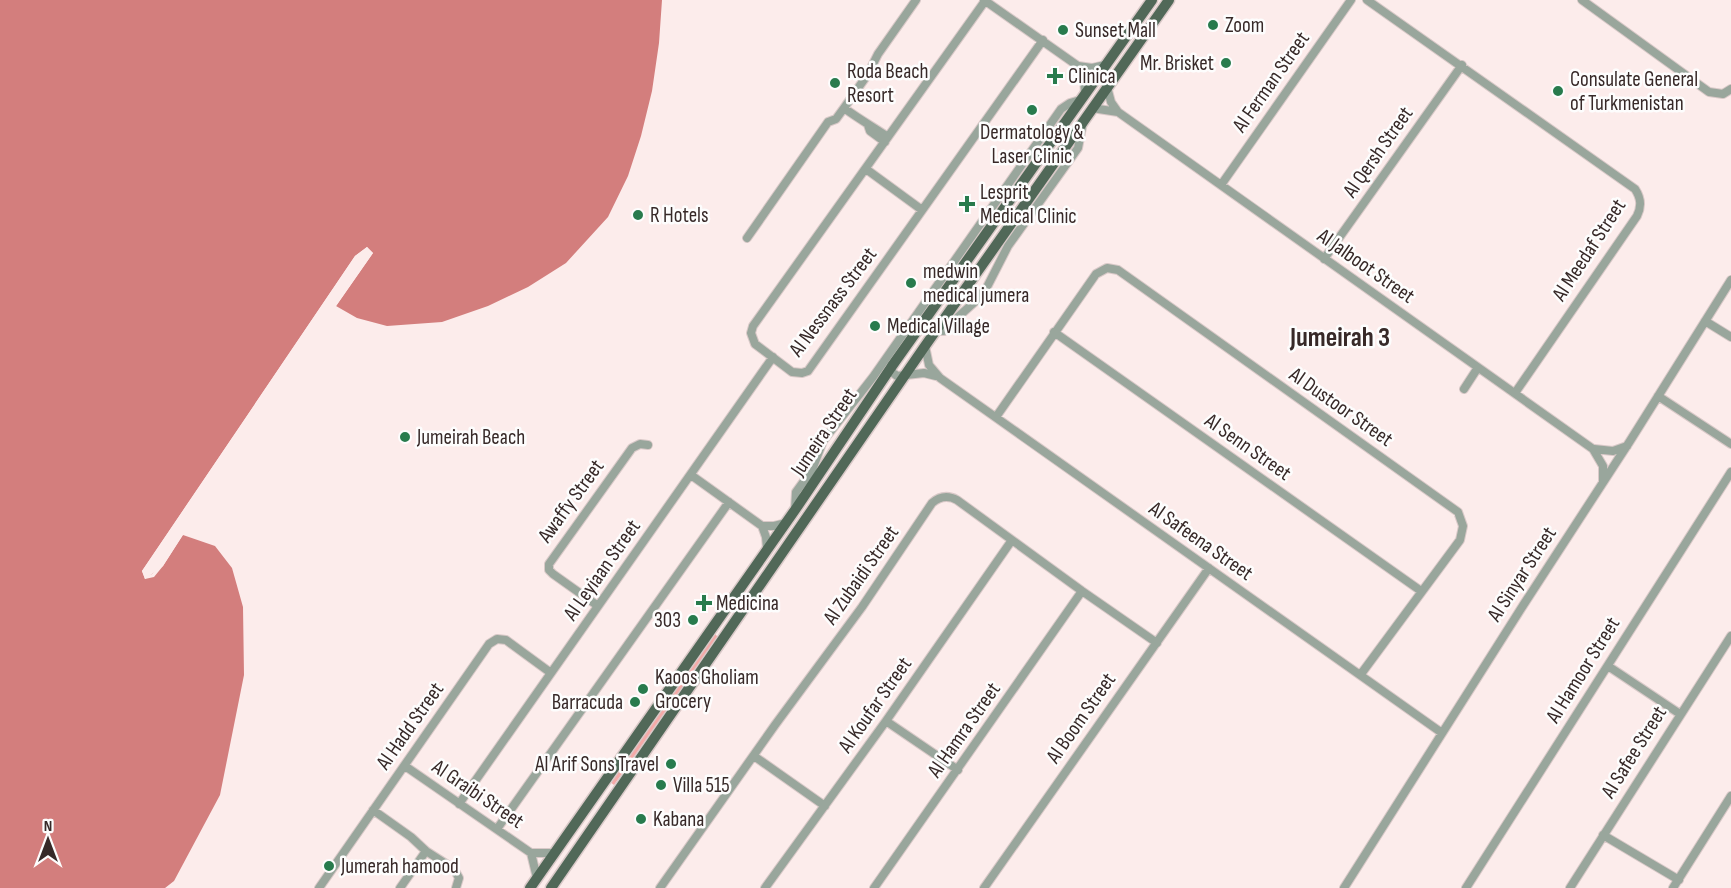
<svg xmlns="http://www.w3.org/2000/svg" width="1731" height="888" viewBox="0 0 1731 888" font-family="'Sofia Sans Condensed',sans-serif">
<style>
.green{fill:#f5aaa8}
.water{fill:#d37e7d}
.pier{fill:#fceceb}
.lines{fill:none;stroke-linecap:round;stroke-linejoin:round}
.minor-casing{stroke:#d9c9c8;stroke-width:10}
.major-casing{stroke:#d9c9c8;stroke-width:13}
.minor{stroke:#99a69c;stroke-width:8}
.major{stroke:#516858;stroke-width:10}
.poi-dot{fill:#287b4d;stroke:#fdfdfd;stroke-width:2}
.labels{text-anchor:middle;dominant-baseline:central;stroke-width:5;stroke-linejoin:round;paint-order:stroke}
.poi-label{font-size:21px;fill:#372928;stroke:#fdfdfd;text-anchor:start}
.street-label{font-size:21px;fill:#372928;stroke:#fdfdfd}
.district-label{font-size:27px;font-weight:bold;fill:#372928;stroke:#fdfdfd}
</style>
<rect width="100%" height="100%" fill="#fceceb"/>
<path class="green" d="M715 634 718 637 614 785 610 782Z"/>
<path class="water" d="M0 0H662L659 43 652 91 641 136 628 176 608 217 566 263 528 287 488 306 442 322 387 326 357 318 336 306 373 253 367 247 355 256 142 571 145 579 163 566 183 535 215 546 232 568 243 607 244 675 220 795 174 881 165 888H0Z"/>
<path class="pier" d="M367 247 373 253 334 309 333 305 369 253 367 251 357 258 145 571 147 576 152 574 161 564 180 533H184L163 566 154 577 145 579 142 571 355 256Z"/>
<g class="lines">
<g class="minor-casing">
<path id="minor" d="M984 0 1078 66 1092 68 1105 65
M1367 0 1635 189C1641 198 1642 206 1637 216L1515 393
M1582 0 1709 92 1723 94 1731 89
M985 1 753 326 751 333 755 344 792 372 802 373 808 371 1043 40
M1078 66 1084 79 1085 93
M1107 87 1111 102 1118 112
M844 108C859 119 873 127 888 137
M1092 108 1118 112 1593 449 1603 466V482
M868 125 870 131 885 142
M866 169 922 210
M1221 185 1351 0
M747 238 828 122 836 119 844 108 868 74 878 54 916 0
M1324 259 1462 65
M1705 321 1731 337
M936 331H944L950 328 959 316 978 299 987 287 1008 246 1078 148 1083 122
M1054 332 1421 591
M925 346 929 365 940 378 1442 733
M891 366 893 373 897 376 924 373 936 376
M1464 389 1477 369
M1658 396 1731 444
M996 417 1096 274 1107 268 1118 270 1458 512 1463 526 1460 540 1361 674
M1594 449 1613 451 1627 446
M691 475 762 526 766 537 767 549
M795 510 796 492 812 470 823 441 873 377 1061 109 1070 103 1080 100
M762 526H774L786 523
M598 606 553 574 549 570V564L632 448 640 444 648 445
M1608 666 1680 714
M886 721 958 770
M754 756 825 806
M405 766 531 853H554
M459 804 773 357
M373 810 411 837 426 851 454 869 459 878 456 888
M497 829 729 502
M1603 835 1679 880
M531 853 537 878
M319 888 489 644 497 639 506 640 551 673
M400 888 426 851
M660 888 775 725 862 607 932 503C940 496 948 495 957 500L1082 591 1157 643
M765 888 886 721 1012 540
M874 888 1082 591
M984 888 1209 568
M1344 888 1524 604 1630 441 1731 280
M1466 888 1731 472
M1570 888 1731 636
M1673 888 1731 796"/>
</g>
<g class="major-casing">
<path id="major" d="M530 888 795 510 892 366 1152 0
M551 888 925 346 1169 0"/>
</g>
<use href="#minor" class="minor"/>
<use href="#major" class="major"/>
</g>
<g class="poi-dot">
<circle cx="1213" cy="25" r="6"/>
<circle cx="1063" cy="30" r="6"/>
<circle cx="1226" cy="63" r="6"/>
<path d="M1052 67h6v6h6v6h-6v6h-6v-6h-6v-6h6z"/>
<circle cx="835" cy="83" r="6"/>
<circle cx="1558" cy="91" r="6"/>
<circle cx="1032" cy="110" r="6"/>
<path d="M964 195h6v6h6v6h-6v6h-6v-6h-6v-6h6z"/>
<circle cx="638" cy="215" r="6"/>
<circle cx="911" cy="283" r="6"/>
<circle cx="875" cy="326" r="6"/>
<circle cx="405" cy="437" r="6"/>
<path d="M701 594h6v6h6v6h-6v6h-6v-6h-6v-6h6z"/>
<circle cx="693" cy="620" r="6"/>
<circle cx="643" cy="689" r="6"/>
<circle cx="635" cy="702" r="6"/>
<circle cx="671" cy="764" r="6"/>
<circle cx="661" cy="785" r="6"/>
<circle cx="641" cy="819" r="6"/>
<circle cx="329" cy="866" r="6"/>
</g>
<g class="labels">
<g class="poi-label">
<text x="1225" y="25">Zoom</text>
<text x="1075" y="30">Sunset Mall</text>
<text x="1214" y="63" text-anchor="end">Mr. Brisket</text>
<text x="847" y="71">Roda Beach<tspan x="847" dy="24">Resort</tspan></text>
<text x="1068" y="76">Clinica</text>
<text x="1570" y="79">Consulate General<tspan x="1570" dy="24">of Turkmenistan</tspan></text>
<text x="1032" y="132" text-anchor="middle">Dermatology &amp;<tspan x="1032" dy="24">Laser Clinic</tspan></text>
<text x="980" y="192">Lesprit<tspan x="980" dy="24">Medical Clinic</tspan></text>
<text x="650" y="215">R Hotels</text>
<text x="923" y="271">medwin<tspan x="923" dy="24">medical jumera</tspan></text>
<text x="887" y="326">Medical Village</text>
<text x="417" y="437">Jumeirah Beach</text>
<text x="716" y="603">Medicina</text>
<text x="681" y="620" text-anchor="end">303</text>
<text x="655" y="677">Kaoos Gholiam<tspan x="655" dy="24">Grocery</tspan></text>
<text x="623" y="702" text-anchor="end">Barracuda</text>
<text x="659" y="764" text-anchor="end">Al Arif Sons Travel</text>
<text x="673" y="785">Villa 515</text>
<text x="653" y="819">Kabana</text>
<text x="341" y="866">Jumerah hamood</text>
</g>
<g class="street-label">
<text transform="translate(1271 82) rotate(-55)">Al Ferman Street</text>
<text transform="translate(1378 152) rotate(-55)">Al Qersh Street</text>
<text transform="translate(1589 250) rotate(-57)">Al Meedaf Street</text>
<text transform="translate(1366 266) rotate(35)">Al Jalboot Street</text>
<text transform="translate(833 302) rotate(-53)">Al Nessnass Street</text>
<text transform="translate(1341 407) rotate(35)">Al Dustoor Street</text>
<text transform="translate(824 432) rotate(-56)">Jumeira Street</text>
<text transform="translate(1248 447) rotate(35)">Al Senn Street</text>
<text transform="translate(571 501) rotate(-54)">Awaffy Street</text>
<text transform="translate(1201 541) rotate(35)">Al Safeena Street</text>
<text transform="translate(602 570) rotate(-55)">Al Leyiaan Street</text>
<text transform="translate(1522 574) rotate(-57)">Al Sinyar Street</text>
<text transform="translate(861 575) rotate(-55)">Al Zubaidi Street</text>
<text transform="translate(1583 670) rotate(-58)">Al Hamoor Street</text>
<text transform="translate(875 705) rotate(-55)">Al Koufar Street</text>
<text transform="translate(1081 718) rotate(-55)">Al Boom Street</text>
<text transform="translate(410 726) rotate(-55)">Al Hadd Street</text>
<text transform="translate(964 730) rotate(-55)">Al Hamra Street</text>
<text transform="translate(1634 752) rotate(-58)">Al Safee Street</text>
<text transform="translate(478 794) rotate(34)">Al Graibi Street</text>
</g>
<g class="district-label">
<text x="1340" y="338">Jumeirah 3</text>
</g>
</g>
<g transform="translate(48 840)" stroke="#fdfdfd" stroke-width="4.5" paint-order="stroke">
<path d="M0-4.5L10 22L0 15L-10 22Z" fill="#372928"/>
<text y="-9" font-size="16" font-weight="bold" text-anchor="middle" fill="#372928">N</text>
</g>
</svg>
